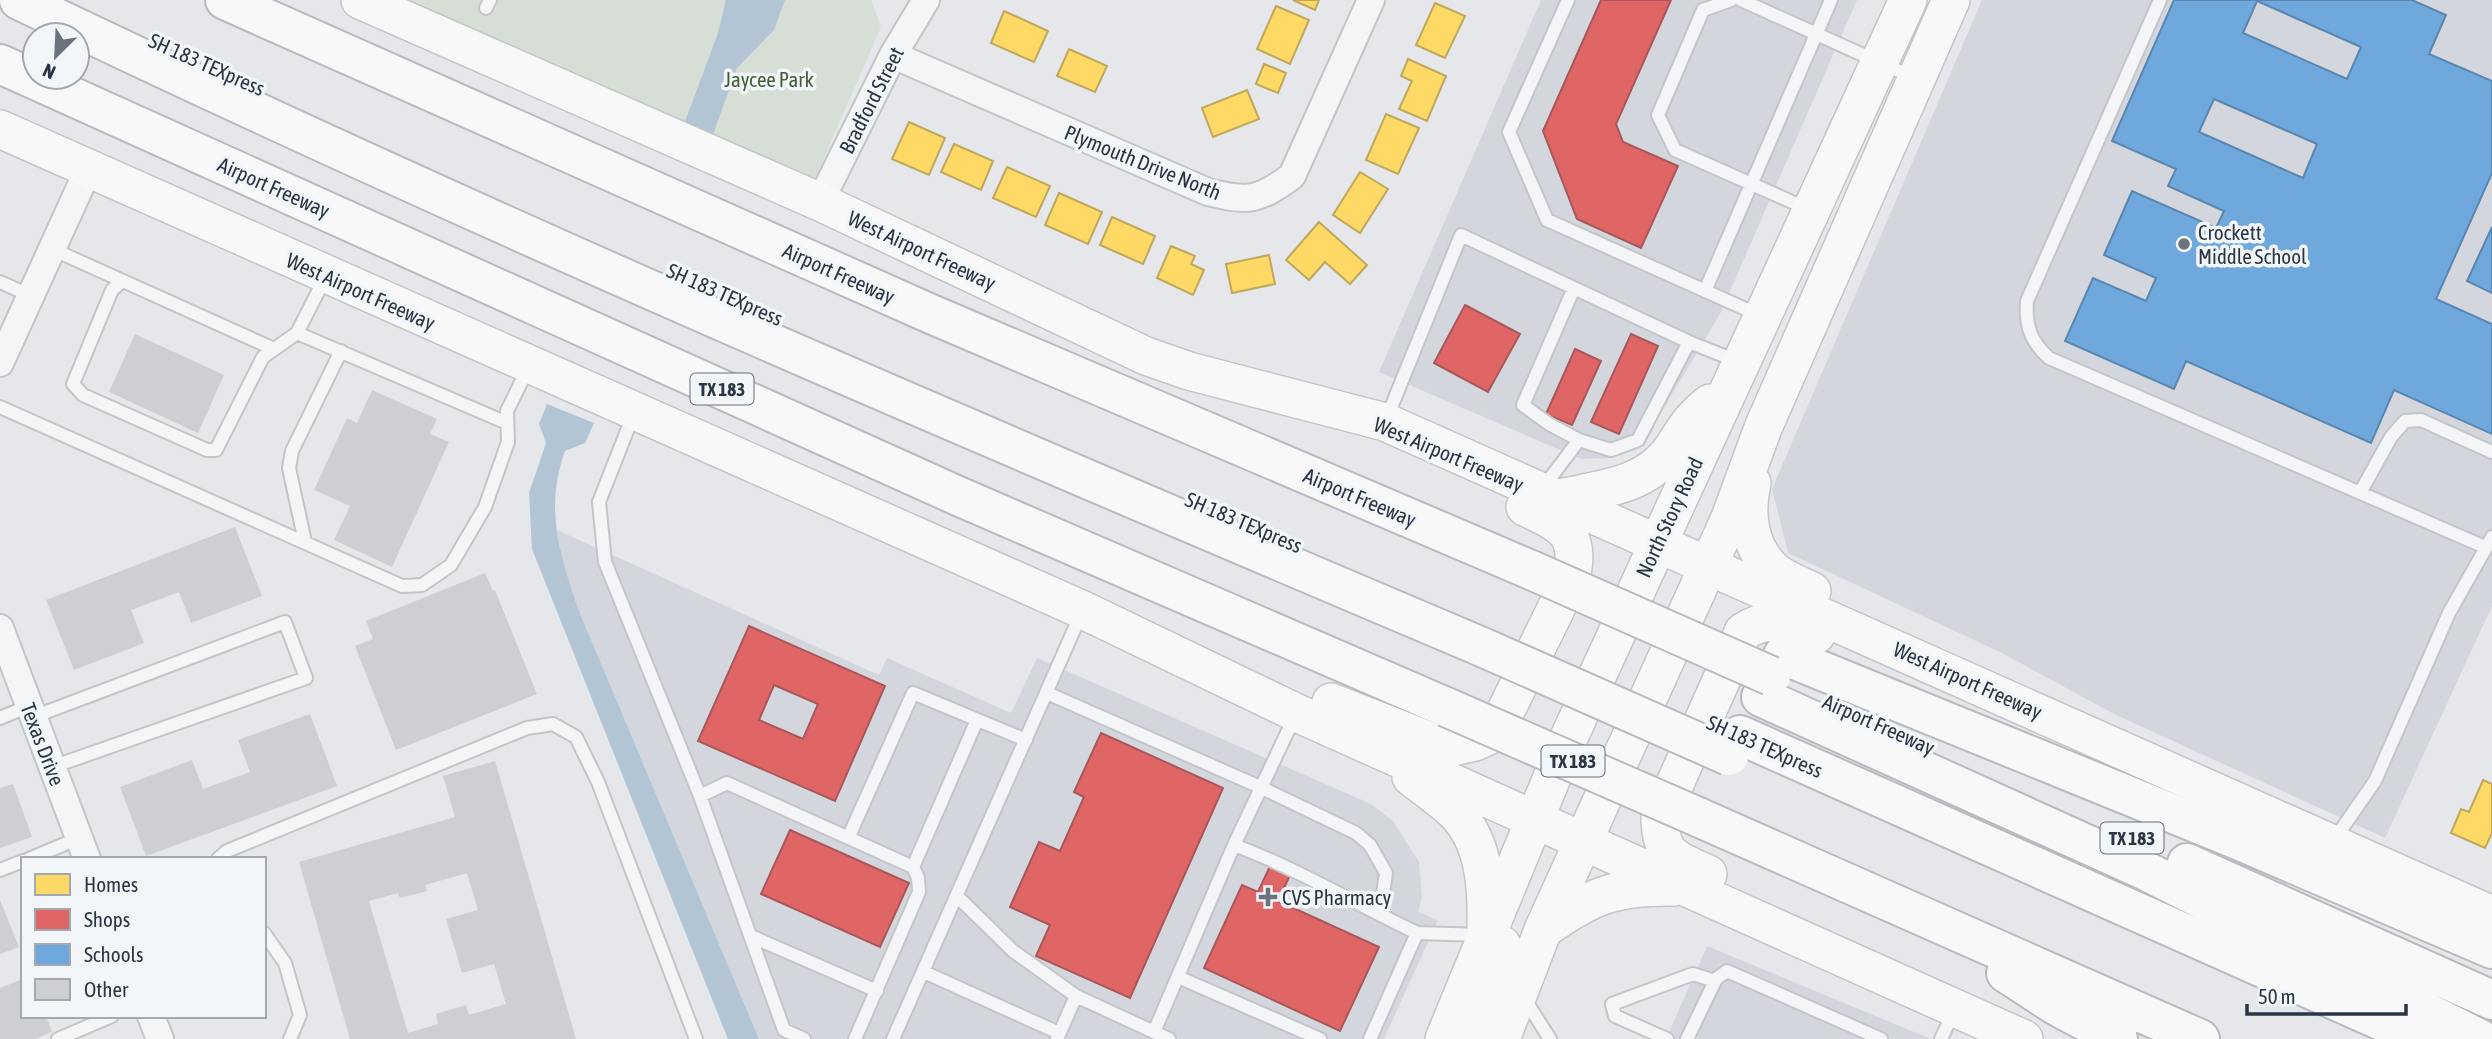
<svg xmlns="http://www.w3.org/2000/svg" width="2492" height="1039" viewBox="0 0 2492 1039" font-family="'Asap Condensed',sans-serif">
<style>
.built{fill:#d3d7dd}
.green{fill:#d6ded5}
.water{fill:#b3c5d5}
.homes{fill:#ffd966;stroke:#bfa85c;stroke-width:2}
.shops{fill:#e06666;stroke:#a9575c;stroke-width:2;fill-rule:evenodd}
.schools{fill:#6fa8dc;stroke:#5a86af;stroke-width:2;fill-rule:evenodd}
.building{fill:#cdcfd3;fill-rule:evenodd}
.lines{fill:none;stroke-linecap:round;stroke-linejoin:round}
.lane-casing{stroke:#c3c5c8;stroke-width:16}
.street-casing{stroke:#c3c5c8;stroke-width:30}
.secondary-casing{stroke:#c3c5c8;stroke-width:40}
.highway-casing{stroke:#b7babf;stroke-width:42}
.lane{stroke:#f4f5f7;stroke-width:12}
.street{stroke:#f4f5f7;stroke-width:26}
.secondary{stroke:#f8f8f8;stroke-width:37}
.highway{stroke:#f8f8f8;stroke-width:38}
.highway-bridge-casing{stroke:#b7babf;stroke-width:42;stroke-linecap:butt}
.highway-bridge{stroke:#f8f8f8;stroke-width:38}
.poi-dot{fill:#6b737f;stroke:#f3f6f9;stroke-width:2.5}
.labels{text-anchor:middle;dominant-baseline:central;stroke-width:7;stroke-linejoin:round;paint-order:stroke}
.shield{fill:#f3f6f9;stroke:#666f7b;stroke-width:2}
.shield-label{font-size:19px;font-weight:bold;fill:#2a3545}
.street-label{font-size:21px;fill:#2a3545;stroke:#f3f6f9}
.park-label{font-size:21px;fill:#406137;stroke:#f3f6f9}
.poi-label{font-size:21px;fill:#2a3545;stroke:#f3f6f9;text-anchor:start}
</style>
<rect width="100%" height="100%" fill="#e5e7ea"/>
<path class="built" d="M1541 0H1857L1720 314 1641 446 1609 458 1581 459 1379 372Z
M1982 0H2492V606L2385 838 2114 714 2002 653 1788 553 1772 489Z
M557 530 879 675 887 658 1011 713 1037 658 1371 804 1393 821 1419 862 1422 898 1418 912 1438 920 1384 1039H759L579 611 561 557Z
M1707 946 1931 1039H1666Z"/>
<path class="green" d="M397 0H871L881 27 812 185Z"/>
<path class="water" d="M726 0H785L774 30 737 68 711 140 683 127 718 33Z
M547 404 594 423 585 443 565 451C544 510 560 555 579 611L759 1039H728L532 549 529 493 546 443 539 424Z"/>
<path class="homes" d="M1293 0H1319L1315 10Z
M1435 3 1465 16 1445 58 1416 45Z
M1276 6 1309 20 1290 64 1257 49Z
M1004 11 1048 31 1034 62 991 43Z
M1069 49 1107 66 1095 92 1057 76Z
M1408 59 1446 76 1427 121 1399 109 1412 81 1401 76Z
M1264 64 1286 73 1278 93 1256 84Z
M1247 90 1259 119 1213 137 1202 108Z
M1386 114 1419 128 1398 174 1366 160Z
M909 122 945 138 929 175 892 159Z
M954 144 993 161 981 190 941 172Z
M1007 167 1050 186 1036 217 993 198Z
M1360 172 1388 189 1360 233 1333 215Z
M1059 193 1102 212 1088 244 1045 225Z
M1112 217 1155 236 1143 264 1100 245Z
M1319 222 1367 265 1350 284 1325 262 1309 280 1286 260Z
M1171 246 1195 256 1191 264 1204 270 1193 295 1157 278Z
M1269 255 1275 284 1232 293 1226 264Z
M2483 780 2492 784V833L2485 848 2451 833 2461 809 2469 812Z"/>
<path class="shops" d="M1601 0H1671L1616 124 1623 142 1678 166 1641 248 1577 219 1543 131Z
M1465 305 1520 334 1488 392 1434 363Z
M1631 334 1658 346 1619 434 1591 422Z
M1575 349 1601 361 1572 425 1546 414Z
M749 626 885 686 835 801 698 741ZM774 685 818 704 803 739 759 720Z
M1101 733 1223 788 1130 998 1036 956 1050 925 1010 907 1039 842 1060 851 1084 797 1074 792Z
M790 830 909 883 880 947 761 894Z
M1271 864 1291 873 1278 901 1379 947 1340 1031 1204 968 1242 885 1258 892Z"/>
<path class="schools" d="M2174 0H2412L2446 15 2429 54 2492 81V173L2436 299 2492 324V434L2394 390 2371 443 2186 361 2174 389 2065 341 2093 278 2146 301 2156 278 2104 255 2132 191 2216 228 2224 211 2168 186 2176 169 2112 141ZM2257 1 2361 47 2347 79 2243 33ZM2214 99 2317 144 2303 178 2199 132Z
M2492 227V293L2467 281Z"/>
<path class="building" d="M135 334 224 375 198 433 109 392Z
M372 390 437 419 430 434 449 442 392 567 334 540 350 506 314 490 347 418 357 423Z
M235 527 262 596 191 623 179 592 131 610 144 643 74 670 46 600Z
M485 573 493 591 495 590 537 694 396 750 355 646 373 639 366 621Z
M310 714 337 786 146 856 120 787 192 760 203 789 250 772 238 740Z
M495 761 576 1039H350L299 862 455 817 443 776ZM467 873 478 910 446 919 462 973 494 964 506 1004 469 1015 466 1005 436 1014 438 1024 408 1033 369 901 398 893 400 898 427 891 425 885Z
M13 784 32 837 0 848V788Z
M0 900 19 947 0 954Z
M23 979V1016H46L52 1032 35 1039H0V988Z"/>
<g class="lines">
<g class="lane-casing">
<path id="lane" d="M1568 0 1509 132 1547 220 1759 315
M1731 0 1703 10 1658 115 1675 150 1808 209
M1741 0 1912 77
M2160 0 2027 301C2025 326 2031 342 2049 358L2485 547
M486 8 490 0
M52 249 274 349
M0 282 31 296
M121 282 112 290 73 384 83 395 207 450H216L263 357 297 333 326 276
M1574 288 1523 405 1549 424 1579 440
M1705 291 1831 0
M297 333 507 423
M0 407 402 586 422 585 451 565 485 507 508 442 507 411 528 368
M634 413 599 502 605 562 700 796
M1386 420 1461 235 1689 342
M1542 489 1579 440 1611 450 1638 440 1689 342 1737 361
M2360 493 2391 437 2405 421 2421 420 2492 452
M305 542 289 468 292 451 341 351
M1047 693 1260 787 1356 833 1370 845 1386 873 1380 915
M33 717 285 622 306 678 52 767
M0 718 29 706
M849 836 913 693 1026 740
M2334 840 2375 781 2449 613 2492 537
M1234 845 1295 716
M29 859 79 838
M218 859 227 851 527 728 553 724 576 737 598 782 696 1039
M913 867 977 720
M0 870 23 861
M958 897 1013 951 1076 996 1154 1032
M264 933 285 963 300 1015 290 1039
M1417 933 1483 935
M753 937 877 991
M924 972 1059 1033
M1178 977 1320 1039
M1524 998 1550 1039
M58 1039 112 1016
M804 1039 784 1030 700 796 727 783 913 867 918 878 919 892 855 1039
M893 1039 1081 614
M1057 1039 1076 996
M1169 1039 1154 1032 1234 845C1298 869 1356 904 1417 933L1370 1039
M1667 1039 1615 1016 1612 1004 1693 974 1715 981
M1687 1039 1716 979 1727 971 1881 1039
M1941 1039 1954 1011"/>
</g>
<g class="street-casing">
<path id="street" d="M893 55 1208 192C1248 202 1258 201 1292 176L1371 0
M820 202 893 55 926 0
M0 363 88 170
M0 628 87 859
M151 1016 160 1039"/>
</g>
<g class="secondary-casing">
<path id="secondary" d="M360 0 820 202 1146 356 1189 371 1385 422 2492 915
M0 129 1083 610 1297 713 2024 1039
M1752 483C1745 514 1749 547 1773 570 1783 579 1800 585 1812 591
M1556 499C1597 489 1641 488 1669 453 1685 431 1687 421 1710 403
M1331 702 1448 748 1475 742 1495 733 1571 578C1582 532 1562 525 1525 507
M1411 777C1425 788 1441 799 1454 811 1484 840 1487 886 1486 925
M1708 874C1675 859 1660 857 1660 817L1743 632C1770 614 1788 624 1816 635
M1543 930C1591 896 1614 886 1674 887
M1444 1039 1565 746 1908 0
M1472 1039 1501 965 1502 945
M1501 1039 1543 930 1730 518 1763 428 1951 0"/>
</g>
<g class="highway-casing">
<path id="highway" d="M19 0C500 231 991 439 1482 647
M225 0 931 314 1531 570
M0 64 958 496 1446 707
M1783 655 2240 841 2492 949
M1761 697 2146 871 2480 1039
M1740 735 2422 1039
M1698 817 2200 1039
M2187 863 2492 1000
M2006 973 2055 1005 2118 1039"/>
</g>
<use href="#lane" class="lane"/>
<use href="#street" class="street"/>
<use href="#secondary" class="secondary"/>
<use href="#highway" class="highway"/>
<g class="highway-bridge-casing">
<path id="highway-bridge" d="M1531 570 1771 676
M1482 647 1729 756
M1446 707 1698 817"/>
</g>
<use href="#highway-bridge" class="highway-bridge"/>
</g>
<g class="poi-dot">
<circle cx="2184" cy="244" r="7"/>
<path d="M1264.5 886.5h7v7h7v7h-7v7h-7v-7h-7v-7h7z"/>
</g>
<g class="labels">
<g class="shield">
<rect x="690.5" y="373.5" width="63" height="31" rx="5"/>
<rect x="1541.5" y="745.5" width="63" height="31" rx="5"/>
<rect x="2100.5" y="822.5" width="63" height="31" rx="5"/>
</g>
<g class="shield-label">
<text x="722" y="389">TX 183</text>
<text x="1573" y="761">TX 183</text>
<text x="2132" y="838">TX 183</text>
</g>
<g class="street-label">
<text transform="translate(207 64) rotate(24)">SH 183 TEXpress</text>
<text transform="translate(871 100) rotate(-63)">Bradford Street</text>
<text transform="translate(1143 162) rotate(22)">Plymouth Drive North</text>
<text transform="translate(274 187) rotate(24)">Airport Freeway</text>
<text transform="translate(922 250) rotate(25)">West Airport Freeway</text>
<text transform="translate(839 273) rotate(24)">Airport Freeway</text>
<text transform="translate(361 291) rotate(24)">West Airport Freeway</text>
<text transform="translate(725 294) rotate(24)">SH 183 TEXpress</text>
<text transform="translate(1449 454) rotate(23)">West Airport Freeway</text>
<text transform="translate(1360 497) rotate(23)">Airport Freeway</text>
<text transform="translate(1669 517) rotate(-65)">North Story Road</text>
<text transform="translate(1244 522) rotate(23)">SH 183 TEXpress</text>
<text transform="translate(1968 680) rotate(24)">West Airport Freeway</text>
<text transform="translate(1879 724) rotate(24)">Airport Freeway</text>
<text transform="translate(43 744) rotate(69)">Texas Drive</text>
<text transform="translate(1765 746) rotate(24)">SH 183 TEXpress</text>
</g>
<g class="park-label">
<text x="769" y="79">Jaycee Park</text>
</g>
<g class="poi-label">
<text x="2198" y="232">Crockett<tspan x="2198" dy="24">Middle School</tspan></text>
<text x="1282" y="897">CVS Pharmacy</text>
</g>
</g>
<rect x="21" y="857" width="245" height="161" fill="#f3f6f9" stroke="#a3a9b1" stroke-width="2"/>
<rect x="35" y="874" width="35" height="21" fill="#ffd966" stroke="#a3a9b1" stroke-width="2"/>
<text x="84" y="892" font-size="21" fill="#2a3545">Homes</text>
<rect x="35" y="909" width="35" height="21" fill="#e06666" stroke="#a3a9b1" stroke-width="2"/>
<text x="84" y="927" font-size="21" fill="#2a3545">Shops</text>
<rect x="35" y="944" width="35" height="21" fill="#6fa8dc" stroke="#a3a9b1" stroke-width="2"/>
<text x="84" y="962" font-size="21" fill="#2a3545">Schools</text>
<rect x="35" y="979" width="35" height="21" fill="#cdcfd3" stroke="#a3a9b1" stroke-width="2"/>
<text x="84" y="997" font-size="21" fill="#2a3545">Other</text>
<g transform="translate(56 56) rotate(204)"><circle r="33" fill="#f3f6f9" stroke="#a3a9b1" stroke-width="2"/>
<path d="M0-5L12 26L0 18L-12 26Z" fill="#6b737f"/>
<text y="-10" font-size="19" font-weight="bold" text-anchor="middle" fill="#2a3545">N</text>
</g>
<path d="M2247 1004v10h159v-10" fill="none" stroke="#2a3545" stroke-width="3.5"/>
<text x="2258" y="1004" font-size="21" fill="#2a3545" stroke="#f3f6f9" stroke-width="5" paint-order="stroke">50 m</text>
</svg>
